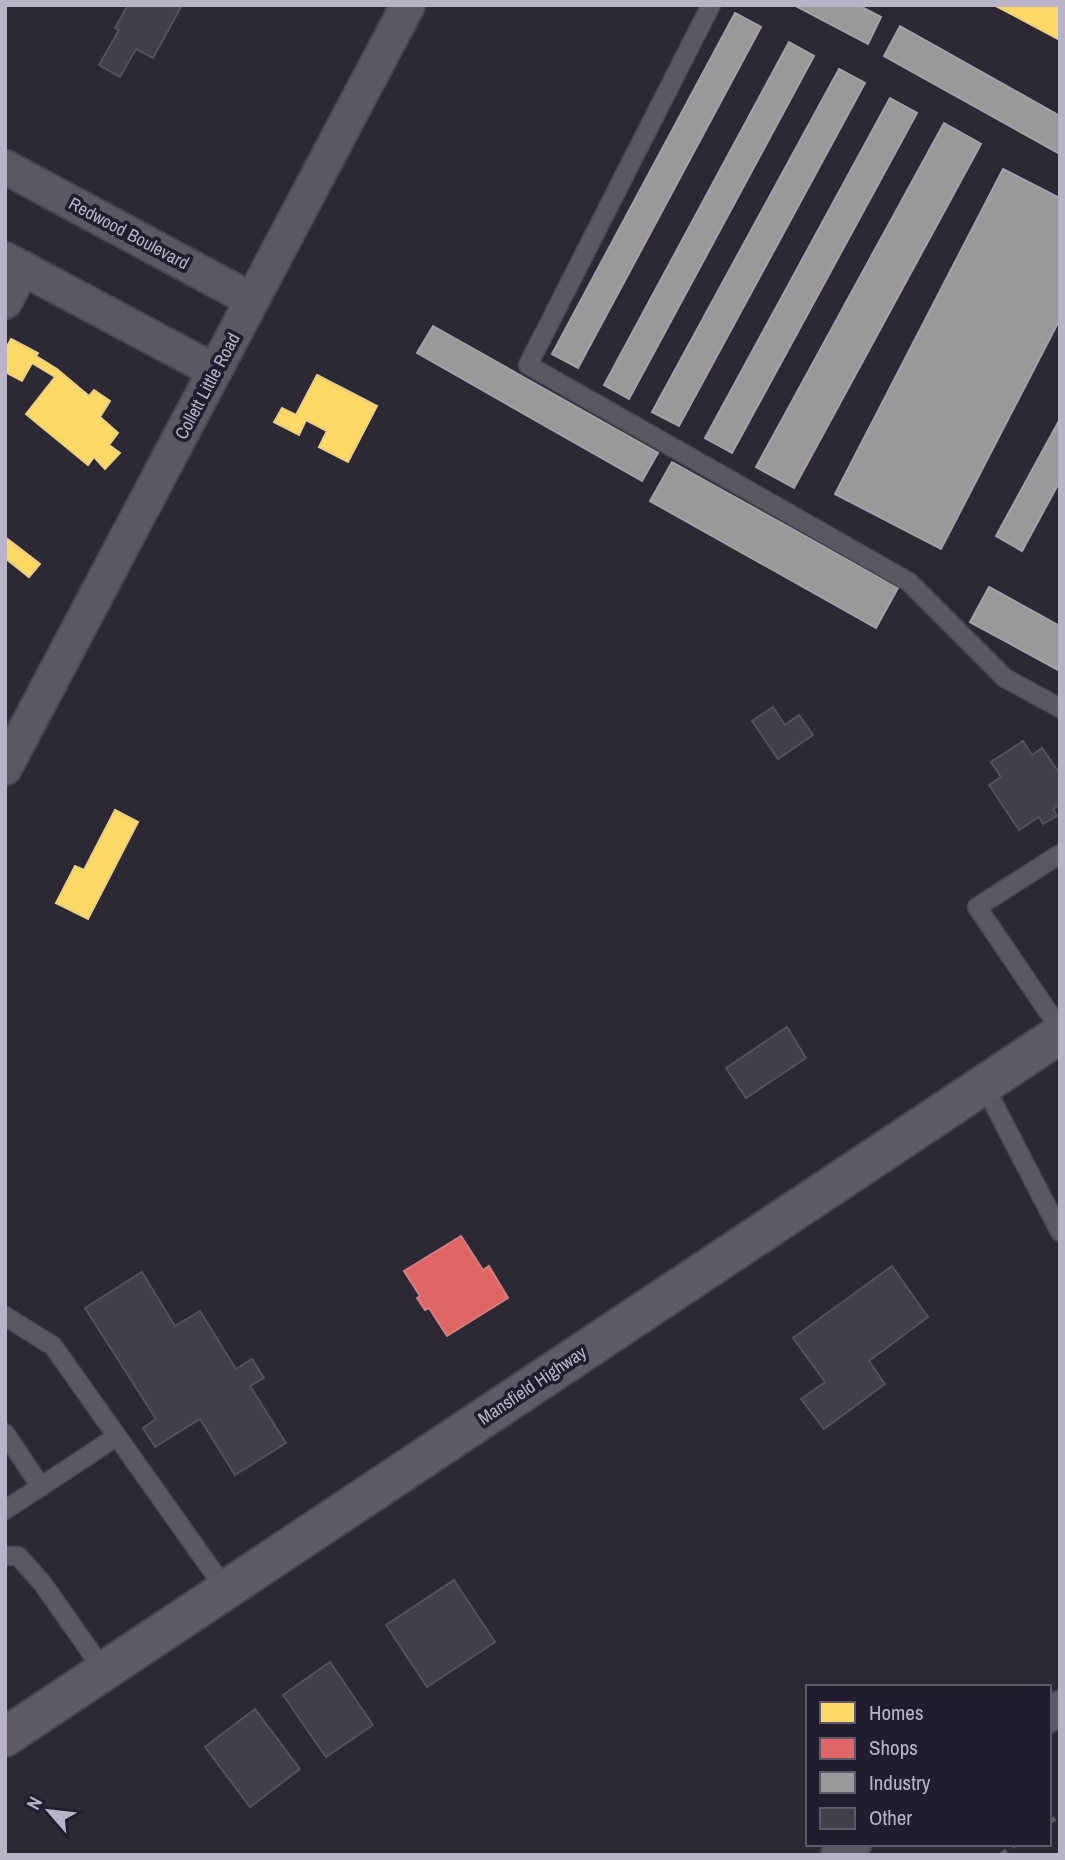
<svg xmlns="http://www.w3.org/2000/svg" width="1065" height="1860" viewBox="0 0 1065 1860" font-family="'Archivo Narrow',sans-serif">
<style>
.homes{fill:#ffd966;stroke:#eace83;stroke-width:2}
.shops{fill:#e06666;stroke:#d47d83;stroke-width:2}
.industry{fill:#999;stroke:#a2a1a6;stroke-width:2}
.building{fill:#413f4a;stroke:#54515d;stroke-width:2}
.lines{fill:none;stroke-linecap:round;stroke-linejoin:round}
.lane-casing{stroke:#47454e;stroke-width:21}
.street-casing{stroke:#47454e;stroke-width:37}
.primary-casing{stroke:#46444f;stroke-width:42}
.lane{stroke:#5b5863;stroke-width:18}
.street{stroke:#5b5863;stroke-width:33}
.primary{stroke:#5d5b65;stroke-width:38}
.rail{stroke:#5b5862;stroke-width:5;stroke-dasharray:7 7;stroke-linecap:butt}
.labels{text-anchor:middle;dominant-baseline:central;stroke-width:7;stroke-linejoin:round;paint-order:stroke}
.street-label{font-size:18px;fill:#b8b3c6;stroke:#211d2f}
</style>
<rect width="100%" height="100%" fill="#2c2935"/>
<path class="homes" d="M994 5H1060V40Z
M11 339 38 353 36 356 57 369 89 396 94 390 110 401 100 417 118 433 109 445 120 453 105 469 94 457 88 465 26 414 55 377 32 363 22 381 5 372V350Z
M317 375 377 406 348 462 319 447 327 431 306 420 299 435 274 422 282 408 296 415Z
M5 537 40 564 29 577 5 558Z
M115 810 138 822 88 919 56 903 75 866 84 870Z"/>
<path class="shops" d="M461 1236 483 1270 489 1266 508 1298 447 1336 429 1308 425 1310 417 1298 420 1296 404 1271Z"/>
<path class="industry" d="M794 5H858L881 17 868 44Z
M735 13 761 27 578 368 552 354Z
M900 26 1060 116V154L884 56Z
M789 42 814 56 629 399 604 385Z
M839 69 865 83 679 426 652 412Z
M890 98 917 113 732 453 705 438Z
M944 123 981 144 794 488 756 467Z
M1003 169 1060 198V319L941 549 835 494Z
M433 326 658 453 642 481 417 353Z
M1060 419V481L1022 551 996 536Z
M672 462 898 588 876 628 650 501Z
M989 587 1060 626V671L970 622Z"/>
<path class="building" d="M128 5H182L153 58 136 49 120 77 99 65 119 30 115 28Z
M773 707 785 725 799 715 813 735 778 759 752 721Z
M1023 741 1032 755 1042 748 1060 774V805L1053 809 1057 816 1043 824 1039 817 1019 830 989 785 1001 777 991 762Z
M787 1027 806 1058 746 1098 726 1068Z
M892 1266 928 1317 869 1361 885 1384 824 1429 801 1399 825 1382 793 1338Z
M142 1272 175 1326 200 1311 236 1369 252 1359 264 1378 250 1386 286 1443 235 1475 200 1419 155 1447 143 1428 156 1419 85 1308Z
M454 1580 495 1642 427 1687 386 1625Z
M330 1662 373 1725 326 1757 283 1695Z
M255 1709 300 1769 250 1807 205 1747Z"/>
<g class="lines">
<g class="lane-casing">
<path id="lane" d="M711 5 528 365 909 582 1005 678 1060 708
M1060 854 977 907 1060 1029
M984 1085 1060 1232
M5 1316 53 1346 226 1590
M5 1433 41 1487
M5 1510 116 1437
M5 1556H18L43 1584 104 1671"/>
</g>
<g class="street-casing">
<path id="street" d="M5 167 252 300
M5 259 215 371
M5 302 23 268
M5 768 408 5
M1049 1715 1060 1708
M838 1855 854 1844"/>
</g>
<g class="primary-casing">
<path id="primary" d="M5 1737 1060 1034"/>
</g>
<use href="#lane" class="lane"/>
<use href="#street" class="street"/>
<use href="#primary" class="primary"/>
<path class="rail" d="M1049 1822 1060 1815
M1001 1855 1016 1844"/>
</g>
<g class="labels">
<g class="street-label">
<text transform="translate(129 233) rotate(28)">Redwood Boulevard</text>
<text transform="translate(207 386) rotate(-62)">Collett Little Road</text>
<text transform="translate(532 1385) rotate(-34)">Mansfield Highway</text>
</g>
</g>
<rect width="1065" height="1860" fill="none" stroke="#b8b3c6" stroke-width="14"/>
<rect x="806" y="1685" width="245" height="161" fill="#211d2f" stroke="#5d596b" stroke-width="2"/>
<rect x="820" y="1702" width="35" height="21" fill="#ffd966" stroke="#5d596b" stroke-width="2"/>
<text x="869" y="1720" font-size="21" fill="#b8b3c6">Homes</text>
<rect x="820" y="1738" width="35" height="21" fill="#e06666" stroke="#5d596b" stroke-width="2"/>
<text x="869" y="1755" font-size="21" fill="#b8b3c6">Shops</text>
<rect x="820" y="1772" width="35" height="21" fill="#999999" stroke="#5d596b" stroke-width="2"/>
<text x="869" y="1790" font-size="21" fill="#b8b3c6">Industry</text>
<rect x="820" y="1808" width="35" height="21" fill="#413f4a" stroke="#5d596b" stroke-width="2"/>
<text x="869" y="1825" font-size="21" fill="#b8b3c6">Other</text>
<g transform="translate(49 1811) rotate(298)" stroke="#211d2f" stroke-width="5" paint-order="stroke">
<path d="M0-5L12 26L0 18L-12 26Z" fill="#b8b3c6"/>
<text y="-10" font-size="19" font-weight="bold" text-anchor="middle" fill="#b8b3c6">N</text>
</g>
</svg>
